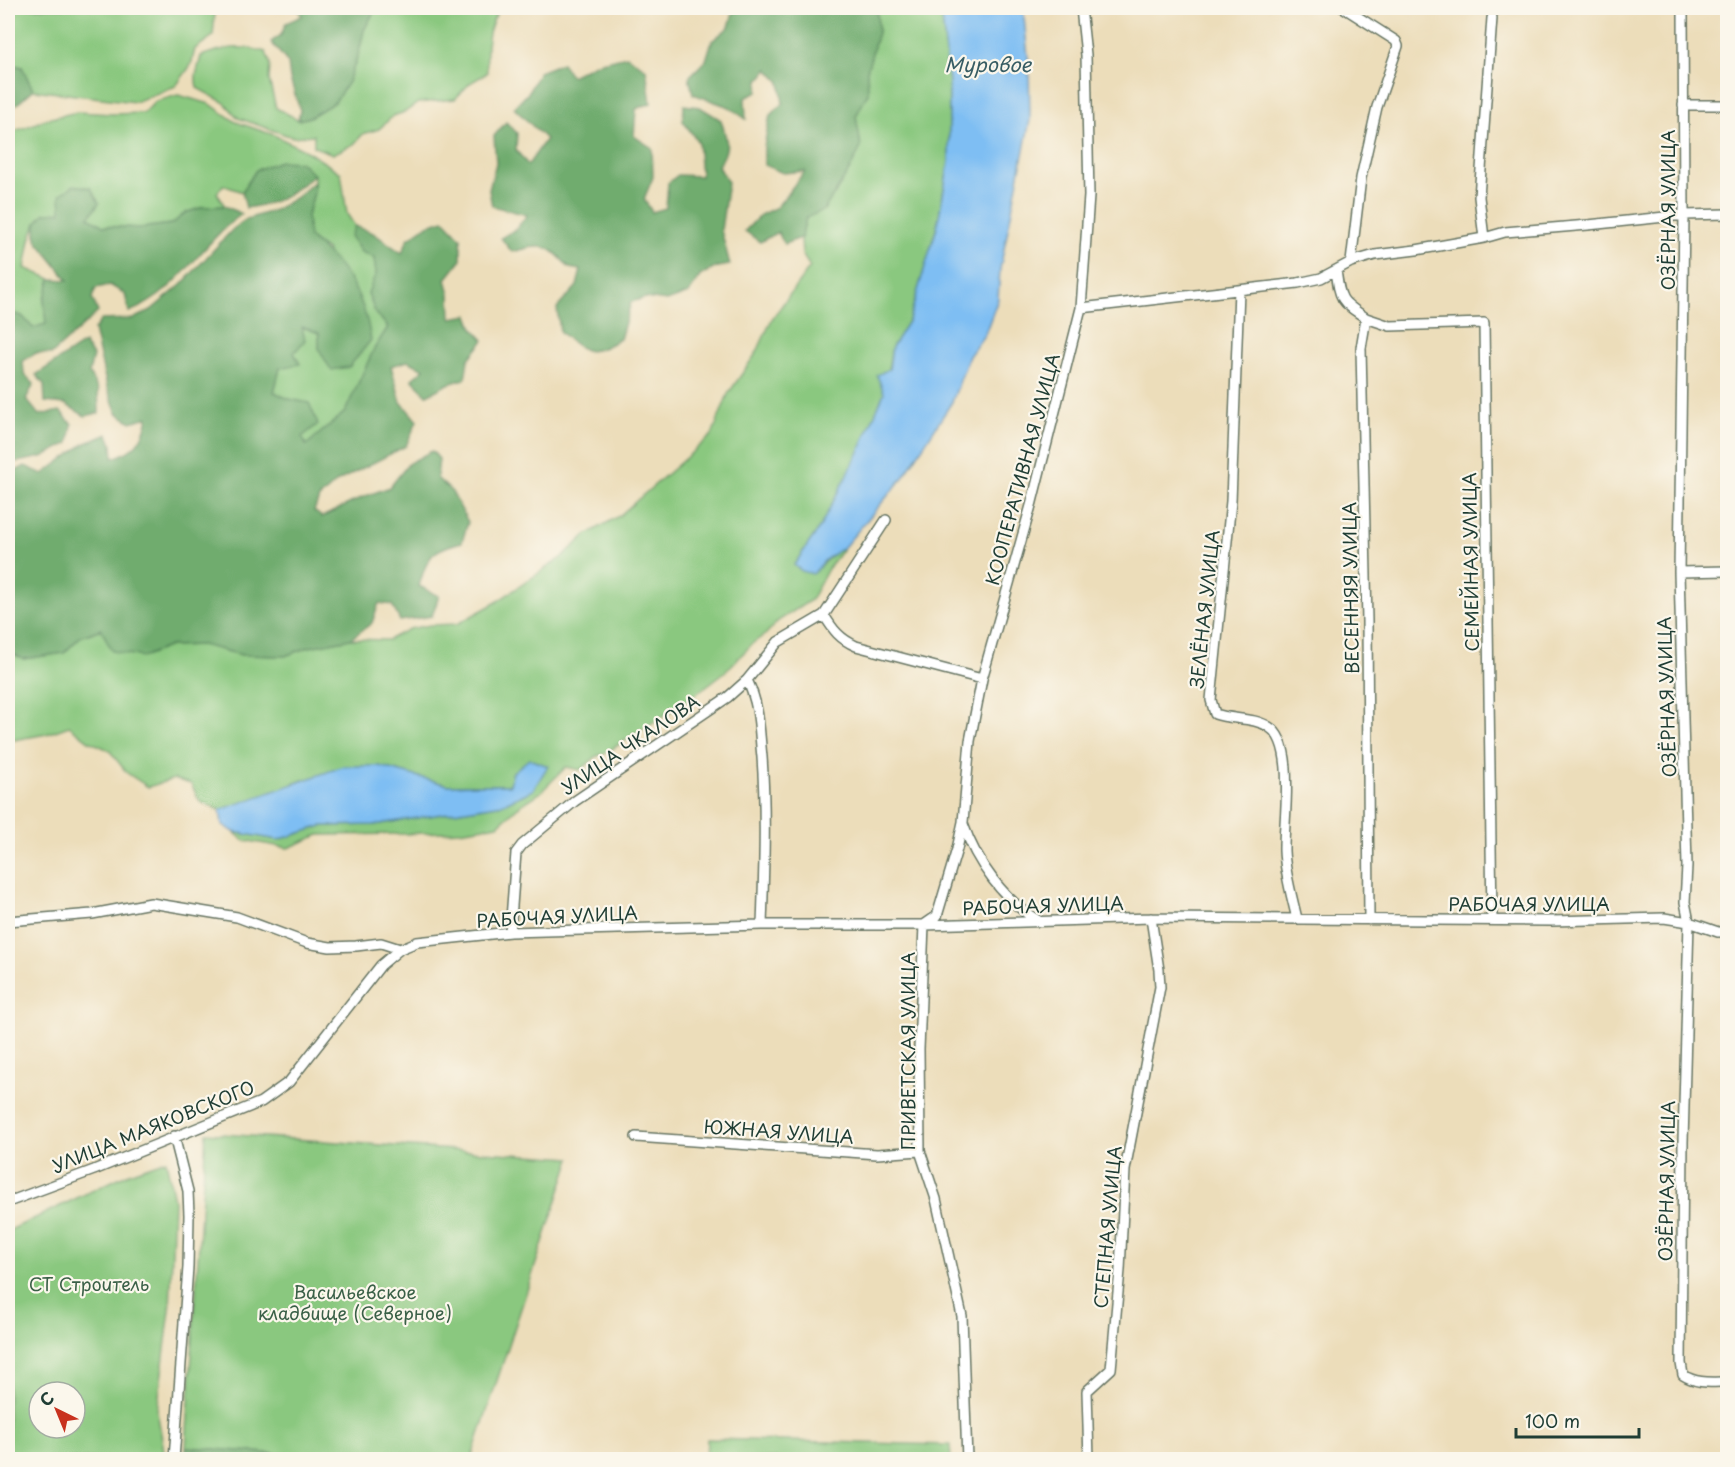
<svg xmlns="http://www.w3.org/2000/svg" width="1735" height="1467" viewBox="0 0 1735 1467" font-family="'Playpen Sans',sans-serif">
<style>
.green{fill:#8ac87f;stroke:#54825a;stroke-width:1.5;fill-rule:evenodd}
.forest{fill:#6fac6e;stroke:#477451;stroke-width:1.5}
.water{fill:#7ebef3;stroke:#4e7e94;stroke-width:1.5}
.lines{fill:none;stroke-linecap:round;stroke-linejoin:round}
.minor-casing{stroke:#677563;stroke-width:12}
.minor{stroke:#fff;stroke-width:9}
.labels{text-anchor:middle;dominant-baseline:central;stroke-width:4.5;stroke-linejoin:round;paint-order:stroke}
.street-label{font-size:18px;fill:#1f3d34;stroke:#fbf7ec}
.park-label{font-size:18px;fill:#3a6047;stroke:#fbf7ec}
.water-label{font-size:20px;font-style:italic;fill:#375d64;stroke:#fbf7ec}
</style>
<rect width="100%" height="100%" fill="#fbf7ec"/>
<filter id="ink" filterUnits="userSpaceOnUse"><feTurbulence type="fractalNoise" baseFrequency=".0167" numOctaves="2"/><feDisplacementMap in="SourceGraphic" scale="12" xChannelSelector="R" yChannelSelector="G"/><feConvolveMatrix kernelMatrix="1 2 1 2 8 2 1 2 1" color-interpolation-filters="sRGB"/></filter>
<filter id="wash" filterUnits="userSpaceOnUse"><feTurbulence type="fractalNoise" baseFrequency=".008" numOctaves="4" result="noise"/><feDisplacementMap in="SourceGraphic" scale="24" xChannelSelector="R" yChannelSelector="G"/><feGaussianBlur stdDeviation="1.35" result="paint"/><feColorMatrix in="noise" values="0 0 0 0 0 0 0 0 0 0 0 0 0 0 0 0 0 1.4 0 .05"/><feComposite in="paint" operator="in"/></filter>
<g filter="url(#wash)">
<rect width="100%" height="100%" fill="#ecddba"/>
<path class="green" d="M8 8H208L215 12 213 36 195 49 191 65 176 86 135 102 33 90 22 67 8 64Z
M376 8H500C486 28 486 49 487 73L470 83 455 99 418 103 405 112 393 116 379 129 363 134 354 144 333 154 314 147V135L292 137 238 118 225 103 197 88C194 73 198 71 201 56 225 47 241 45 266 52L270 63 269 80 276 108 299 120 310 117 335 102 348 82 359 52 364 30Z
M877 8H941L949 82V162L937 227 909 320 892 347 884 393 859 454 820 527 794 565 813 573C828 557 843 549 856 531L828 569 811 600 778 621 766 634 753 643 726 671 687 701 604 754 597 756 581 770 566 767 540 793 518 807 498 825 459 831 406 834 319 835 288 848 243 840 234 832 278 840 322 826 374 825 503 804 533 790 513 772 510 785H448L379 766 303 780 258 798 220 810 200 802 191 784 174 779 148 787 127 773 109 750 89 741 69 726 47 734 8 741V651L23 659 64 653 80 637 102 629 143 657 170 646 202 645 242 655 285 656 309 647 350 639 388 640 409 629 430 625 457 624 495 603 562 557 586 535 619 516 712 435 728 394 757 352 772 319 810 267 802 254 801 238 806 218 835 194 861 147 856 116 868 93 867 71 878 32Z
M178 95 210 104 236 122 274 135 308 152 341 173 347 214 355 226 351 236 374 258 376 274 368 293 375 312 388 327 374 349 345 412 306 446 301 437 309 404 289 399 274 393 280 368 294 353 302 327 319 333V349L328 251 309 237 307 216 314 193V175L301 162 256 170 242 192 223 185 217 193 225 206 203 207 185 213 172 224 140 228 103 226 88 217 99 203 61 212 36 223 30 240 25 268 51 279 44 299 46 324 33 328 22 316 8 312V132L21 129 47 119 77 112 112 114 144 113 156 101Z
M206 1133 571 1158 471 1459H348L186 1447Z
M166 1160 174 1200 170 1310 157 1411 164 1450 161 1459H8V1231L127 1174ZM39 1392H75V1428H39Z
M707 1439 950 1445 951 1459H706Z"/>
<path class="forest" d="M297 8H376L364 30 359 52 348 82 335 102 310 117 298 120 300 110 290 79 288 63 271 42 281 35 286 23 302 16Z
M746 8H877L878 32 867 71 868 93 856 116 861 147 849 171 824 210 806 218 801 238 784 244 778 232 760 242 745 231 760 215 777 207 805 171 783 173 764 165V147L770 115 783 104 780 82 768 69 759 80 758 92 745 98 746 119 729 107 693 94 689 77 706 60 712 41 729 27 733 13Z
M627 56 646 69 651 103 636 109 634 136 652 148 653 177 644 199 652 212 666 208 668 183 678 175 701 176 698 142 683 121 684 105 700 107 721 120C727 140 731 148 718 166L728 182 721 230 730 265 713 268 700 276 689 293 667 301 645 298 631 302 620 339C588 357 587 354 560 332L557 308 577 286 581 270 569 268C548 242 543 244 512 252L501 238 516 229 527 215 492 206 489 190 496 163 494 136 506 122 517 133 516 150 528 165 546 139 514 108 528 93 539 72 562 63 571 76 597 63Z
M8 64 22 67 33 90 10 110 8 111Z
M280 161 301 162 314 175C288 196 280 203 246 208L242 192 256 170Z
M314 182V193L307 216 309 237C345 266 364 293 371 340L349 367 331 370 319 349V333L302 327 305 340 294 353 300 364 280 368 274 392 289 399 309 403 318 424 302 437 306 445 345 412 374 349 388 327 375 312 368 293 376 274 374 258 361 252 350 236 355 226 373 233 402 253 408 239 428 225 444 220 461 238V260L446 279 450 294 451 318 468 315 473 328 484 340 468 360 465 379 448 384 427 395 412 379 424 369 408 361 391 366 401 402 417 421 406 446 338 481 319 498 314 511 322 517 363 497 390 487 409 463 432 451 439 459 437 478 452 492 468 522 462 542C431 550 428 555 419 586L439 596 432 616 400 621 392 605 379 603 372 623 350 639 309 647 285 656 242 655 202 645 170 646 143 657 112 651 101 629 80 637 64 653 23 659 8 651V473L10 474 25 466 43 474 84 444 108 434 112 445 113 458C135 451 144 440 148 417L131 422 117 413 107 387 94 330 101 320 133 319 151 310 181 285 233 229 247 219 275 210 297 197Z
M74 185 91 188 99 203 89 217 103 226 140 228 172 224 185 213 203 207 225 206 242 214C199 244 181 292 129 312L125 294 110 285 96 288 92 298 98 312 52 354 36 353 23 361 24 374 34 384 26 399 39 415 60 411 72 424 69 443 42 457 17 462 8 456V312L22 316 33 328 46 324 44 299 51 279 68 280 36 240V223L45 213 61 212 60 195Z
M84 343 93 356 89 373 98 390 99 413 85 416 65 404 45 402 44 384 36 375Z
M186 1447 348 1459H185Z"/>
<path class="water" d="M941 8H1023L1029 66 1030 120 1000 269 998 299 985 334 969 356 952 402 902 479 845 546 825 560 813 574 802 571 794 565 820 527 858 454 884 393 877 375 889 369 892 347 909 320 937 227 949 162V82Z
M529 759 548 766 533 790 503 804 374 825 322 826 278 840 234 832 222 824 220 810 344 766H379L448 785H510L513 772Z"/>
</g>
<g filter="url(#ink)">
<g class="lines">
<g class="minor-casing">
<path id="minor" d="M1344 8 1396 41 1398 46 1377 107 1361 178 1351 262
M1683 8 1684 215 1679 572 1687 866 1685 902 1689 922 1683 1142 1681 1363 1683 1375C1697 1384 1711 1382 1728 1382
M1683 105H1728
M1484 238 1479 197 1492 18
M1336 270C1340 300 1340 301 1366 318L1361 348 1367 621 1369 920
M1239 290 1231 501 1211 700 1215 714C1232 720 1254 717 1269 727 1297 743 1283 822 1284 851 1285 874 1292 897 1297 919
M1081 308 1298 283 1321 278 1351 262 1375 255 1416 250 1484 238 1505 232 1588 225 1684 215 1728 214
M1366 318 1390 326 1484 323 1492 920
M1679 572 1728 571
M824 615C833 630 840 639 856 646L982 679
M747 680C760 706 759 729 762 757 766 813 764 869 762 925
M963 824C976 862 1004 901 1039 921
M8 921 92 914 151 903 237 917 307 943 330 947 356 946 381 943 400 949
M510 932 516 853 522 845 575 801 728 697 747 680 778 642 824 615 886 520
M174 1136 188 1191 189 1215 188 1267 174 1459
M636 1137 877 1154 920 1151
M8 1202 94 1170 261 1102 289 1082 381 965 400 949 417 942 510 932 762 925H924L1151 918 1552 921 1664 918 1689 922 1718 932H1728
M967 1460 962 1316 936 1199 920 1151 919 1049 924 925 937 916 957 849 963 822 970 741 982 679 1032 502 1081 308 1089 196 1086 55 1081 8
M1089 1460 1087 1391 1111 1369 1120 1270 1125 1170 1160 987 1159 970 1151 918"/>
</g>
<use href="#minor" class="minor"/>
</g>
</g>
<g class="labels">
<g class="street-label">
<text transform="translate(1667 210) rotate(-90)">ОЗЁРНАЯ УЛИЦА</text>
<text transform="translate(1022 469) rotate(-75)">КООПЕРАТИВНАЯ УЛИЦА</text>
<text transform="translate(1470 562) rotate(-91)">СЕМЕЙНАЯ УЛИЦА</text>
<text transform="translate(1350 588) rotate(-91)">ВЕСЕННЯЯ УЛИЦА</text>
<text transform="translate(1204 609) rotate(-84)">ЗЕЛЁНАЯ УЛИЦА</text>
<text transform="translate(1666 697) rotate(-92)">ОЗЁРНАЯ УЛИЦА</text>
<text transform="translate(630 744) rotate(-34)">УЛИЦА ЧКАЛОВА</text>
<text x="1529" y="903">РАБОЧАЯ УЛИЦА</text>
<text transform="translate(1043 905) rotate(-2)">РАБОЧАЯ УЛИЦА</text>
<text transform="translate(557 916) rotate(-3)">РАБОЧАЯ УЛИЦА</text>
<text transform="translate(907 1051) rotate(-90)">ПРИВЕТСКАЯ УЛИЦА</text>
<text transform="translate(153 1126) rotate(-22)">УЛИЦА МАЯКОВСКОГО</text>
<text transform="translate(779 1131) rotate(4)">ЮЖНАЯ УЛИЦА</text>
<text transform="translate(1666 1181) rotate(-89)">ОЗЁРНАЯ УЛИЦА</text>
<text transform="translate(1107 1227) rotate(-85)">СТЕПНАЯ УЛИЦА</text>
</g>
<g class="park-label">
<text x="89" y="1283">СТ Строитель</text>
<text x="355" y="1291">Васильевское<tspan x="355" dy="21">кладбище (Северное)</tspan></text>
</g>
<g class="water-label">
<text x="988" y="64">Муровое</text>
</g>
</g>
<rect width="1735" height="1467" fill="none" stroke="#fbf7ec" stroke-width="30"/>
<g transform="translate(57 1410) rotate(317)"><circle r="28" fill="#fbf7ec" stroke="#a3ada2" stroke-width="1.5"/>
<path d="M0-4.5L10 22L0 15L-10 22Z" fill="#c8321e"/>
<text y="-9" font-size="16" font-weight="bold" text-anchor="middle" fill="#1f3d34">С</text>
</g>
<path d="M1516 1428v9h123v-9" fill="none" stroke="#1f3d34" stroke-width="3"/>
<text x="1525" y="1428" font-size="18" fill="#1f3d34" stroke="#fbf7ec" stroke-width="4.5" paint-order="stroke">100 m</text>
</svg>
